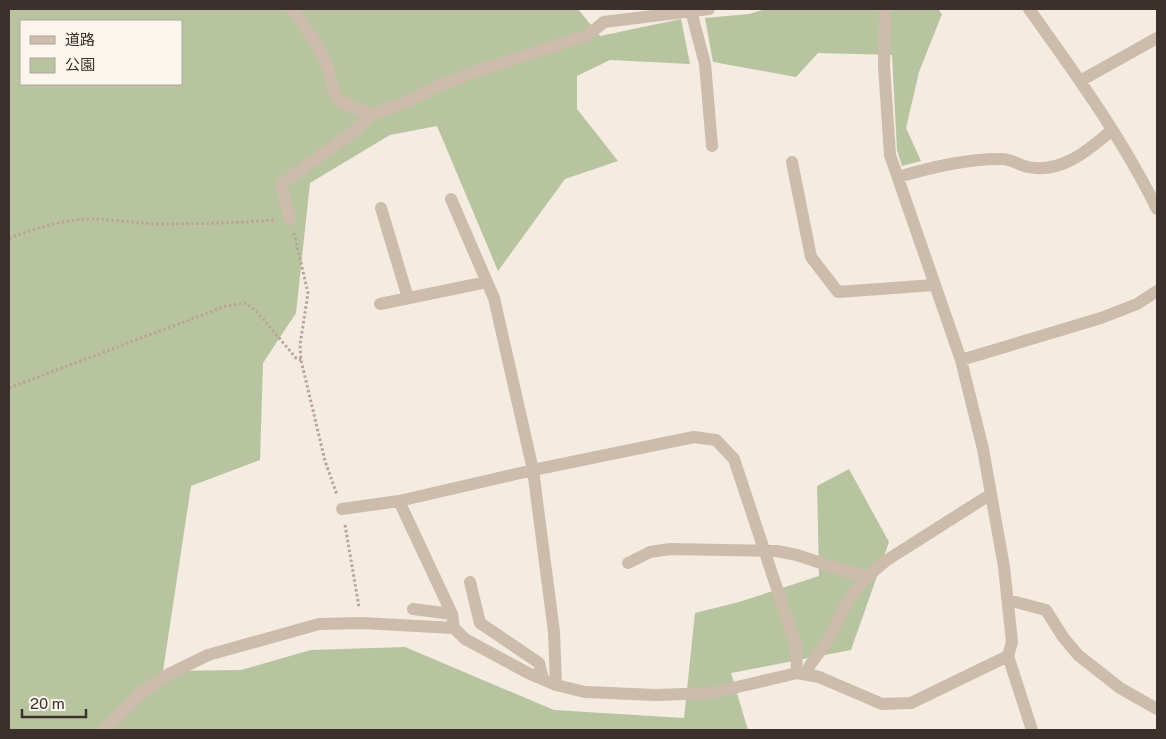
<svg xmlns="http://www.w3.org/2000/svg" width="1166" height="739" viewBox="0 0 1166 739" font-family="'Public Sans','Noto Sans JP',sans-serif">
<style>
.green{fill:#b8c4a0;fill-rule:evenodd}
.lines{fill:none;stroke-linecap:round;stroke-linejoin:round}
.path{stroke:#b9a596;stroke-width:3;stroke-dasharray:2.5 2.5;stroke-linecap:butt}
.street{stroke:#cdbbac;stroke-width:12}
</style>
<rect width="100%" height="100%" fill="#f4ebe1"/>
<path class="green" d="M9 9H578L600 36 681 19 690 64 610 60 577 76V109L618 161 565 179 498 271 437 126 390 135 310 183 296 313 263 363 260 460 191 486 163 671 241 670 311 650 405 647 554 710 684 718 695 613 739 602 819 576 817 486 849 469 889 542 851 650 731 673 748 730H9ZM21 21H181V84H21Z
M766 9H938L942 14 919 72 906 128 921 161 902 166 897 150 892 55 818 53 796 77 713 62 705 18 749 14Z"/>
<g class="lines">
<path class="path" d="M294 233 308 293 300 345 301 360 325 461 337 495
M9 238C37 228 68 218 98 219 117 220 136 223 155 224 195 224 234 223 274 220
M9 388 226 306 246 303 258 313 296 358 301 360
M345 525 359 607"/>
<path class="street" d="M292 9C304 26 319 45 327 65 331 76 331 88 338 98 345 107 363 110 373 114
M885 9 884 66 890 155 961 360 983 449 1004 567 1012 642 1008 656 1032 730
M1029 9C1075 73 1122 138 1157 209
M691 11 705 64 712 146
M1080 81 1157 38
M792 162 811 257 838 292 934 285
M898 177C933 167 965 159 1002 159 1011 159 1019 165 1028 167 1061 174 1089 150 1112 130
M451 199 487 282
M381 208 408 298
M290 219 281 184 352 133 373 114 407 102 440 85 477 71 588 35 604 22 709 9
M380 304 487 282 494 298 533 470 554 632 556 685
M961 360 1101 318 1137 304 1157 291
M399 501 452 614 454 628
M342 509 399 501 533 470 694 437 716 440 734 459 796 646 797 673
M628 563 650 552 670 549 777 551 797 555 845 571 868 576
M470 582 480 623 539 663 543 679
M1008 600 1046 610 1063 637 1078 655 1120 688 1157 709
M413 609 452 614
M806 675 810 665 829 639 844 608 856 589 868 576 887 560 991 494
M104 730 141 693 169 674 208 655 319 624 362 623 454 628 465 639 528 673 556 685 585 692 656 695 712 693 797 673 819 677 882 704 911 703 1008 656"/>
</g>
<rect width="1166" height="739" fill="none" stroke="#3b302b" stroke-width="20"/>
<rect x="20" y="20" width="162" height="65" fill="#fbf5ee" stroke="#aea6a0"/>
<rect x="30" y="36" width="25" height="8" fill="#cdbbac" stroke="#aea6a0"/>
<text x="65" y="45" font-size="15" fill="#3b302b">道路</text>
<rect x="30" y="58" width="25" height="15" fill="#b8c4a0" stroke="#aea6a0"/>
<text x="65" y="70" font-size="15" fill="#3b302b">公園</text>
<path d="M22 709v8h64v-8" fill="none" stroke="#3b302b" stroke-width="2.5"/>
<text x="30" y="709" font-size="15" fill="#3b302b" stroke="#fbf5ee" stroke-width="4" paint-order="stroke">20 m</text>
</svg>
